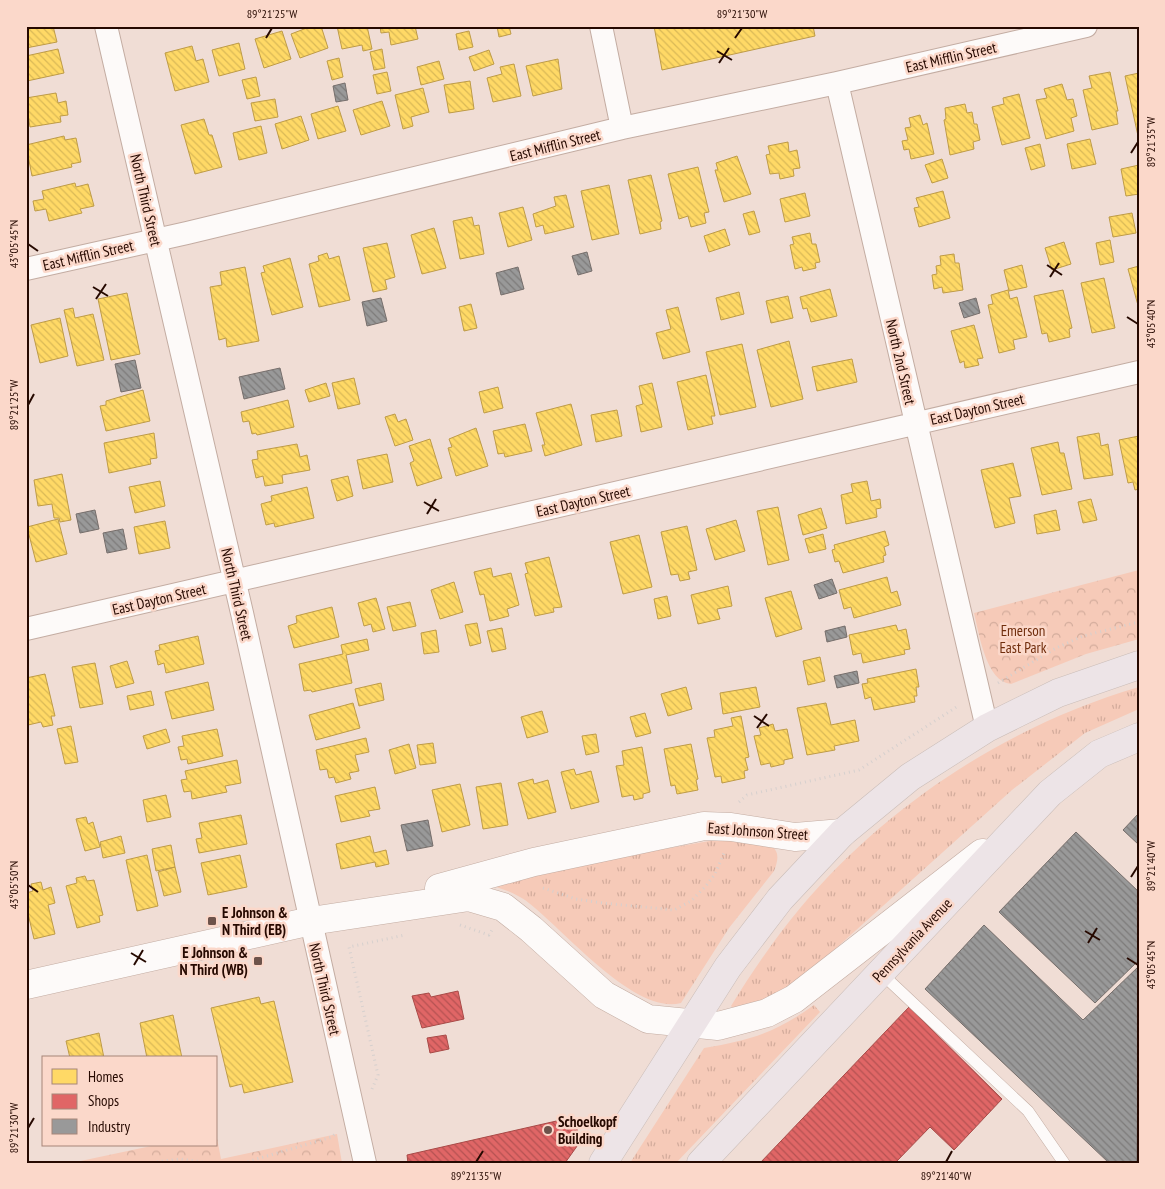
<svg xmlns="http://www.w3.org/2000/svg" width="1165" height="1189" viewBox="0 0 1165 1189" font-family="'PT Sans Narrow',sans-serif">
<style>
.grass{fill:url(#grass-tufts)}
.park{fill:url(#park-crowns)}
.homes{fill:url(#homes-back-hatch);stroke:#be9b47}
.shops{fill:url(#shops-back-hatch);stroke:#a84a47}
.industry{fill:url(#industry-back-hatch);stroke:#766e6b}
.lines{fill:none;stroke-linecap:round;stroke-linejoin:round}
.service-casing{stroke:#c3aca2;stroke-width:12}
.minor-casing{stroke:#c3aca2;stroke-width:24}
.tertiary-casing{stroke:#c3aca2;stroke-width:29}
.primary-casing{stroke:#cabdb8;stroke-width:29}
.path{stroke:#d6d0ce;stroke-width:3;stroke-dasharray:1 4;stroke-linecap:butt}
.service{stroke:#fdfaf9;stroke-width:11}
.minor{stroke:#fdfaf9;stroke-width:22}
.tertiary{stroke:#fdfaf9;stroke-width:28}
.primary{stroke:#ede4e7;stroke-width:28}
.ticks{fill:none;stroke:#260900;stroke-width:2}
.poi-dot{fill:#6d534b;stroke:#fbd8ca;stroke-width:2}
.labels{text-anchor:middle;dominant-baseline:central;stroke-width:5;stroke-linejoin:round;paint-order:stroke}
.street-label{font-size:15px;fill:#260900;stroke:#fbd8ca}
.park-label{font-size:15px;fill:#712e0d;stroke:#fbd8ca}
.poi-label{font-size:15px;font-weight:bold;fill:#260900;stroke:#fbd8ca;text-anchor:start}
.neatline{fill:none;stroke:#260900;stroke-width:2}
.ticks-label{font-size:12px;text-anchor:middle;fill:#260900}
</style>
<defs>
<pattern id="grass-tufts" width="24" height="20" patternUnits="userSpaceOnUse" patternTransform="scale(1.25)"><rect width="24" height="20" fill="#f6cab8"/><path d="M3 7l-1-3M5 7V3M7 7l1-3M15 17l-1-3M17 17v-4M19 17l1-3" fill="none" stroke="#d3ac9c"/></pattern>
<pattern id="park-crowns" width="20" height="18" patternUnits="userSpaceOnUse" patternTransform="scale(1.25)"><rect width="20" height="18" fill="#f6cab8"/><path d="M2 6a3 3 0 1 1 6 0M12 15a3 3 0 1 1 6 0" fill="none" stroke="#d3ac9c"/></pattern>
<pattern id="homes-back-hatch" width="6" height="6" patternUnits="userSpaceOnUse" patternTransform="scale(1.25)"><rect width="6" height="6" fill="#ffd966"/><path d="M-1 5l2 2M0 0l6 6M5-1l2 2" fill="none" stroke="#dab957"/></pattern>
<pattern id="shops-back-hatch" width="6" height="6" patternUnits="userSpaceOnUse" patternTransform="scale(1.25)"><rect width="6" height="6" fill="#e06666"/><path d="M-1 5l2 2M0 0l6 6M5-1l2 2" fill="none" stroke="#b55252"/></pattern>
<pattern id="industry-back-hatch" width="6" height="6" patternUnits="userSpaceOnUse" patternTransform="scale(1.25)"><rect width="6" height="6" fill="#999"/><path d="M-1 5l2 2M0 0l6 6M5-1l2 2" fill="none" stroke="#7d7b7a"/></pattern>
</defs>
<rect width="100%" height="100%" fill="#f0ddd5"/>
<path class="grass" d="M1139 687V709L1085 733 1012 790 795 985 770 998 734 1009 731 1006C752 972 775 938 801 907 888 804 1009 725 1139 687Z
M742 838C764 844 786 842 774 871L729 928 681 1003C634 1016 561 926 525 900 513 892 500 888 486 884L552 869 715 840Z
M814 1005 820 1012 676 1163H630L704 1048C751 1040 775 1033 814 1005Z"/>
<path class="park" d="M1139 570V639L1086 654 1011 684C986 682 979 633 974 613Z
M216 1133 221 1159 337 1134 342 1163H71L156 1145H216Z"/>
<path class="homes" d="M26 26H53L57 42 26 48Z
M312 26H321L328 48 300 58 291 34Z
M337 26H367L372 49 363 51 362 45 342 49Z
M380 26H415L418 39 391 45 389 32 381 33Z
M497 26H509L511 34 499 37Z
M654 26H813L815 36 662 70Z
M282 31 291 59 264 68 255 39Z
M469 31 473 47 459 50 456 34Z
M239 43 245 69 219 76 212 50Z
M192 46 196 61 203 59 209 82 175 91 165 53Z
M58 49 64 73 27 81 26 56Z
M382 49 385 68 374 70 370 52Z
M489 50 494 64 474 71 469 57Z
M339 58 343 77 332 80 327 61Z
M558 59 562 89 533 96 526 66Z
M439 61 444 79 421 85 417 67Z
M514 64 521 96 493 102 487 78 502 74 500 67Z
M387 72 391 91 377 94 373 75Z
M1110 72 1118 111H1116L1118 124 1092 130 1083 90 1092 88 1089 76Z
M1139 73V135L1138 136 1125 76Z
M256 77 260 96 247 99 242 80Z
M470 81 474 109 449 113 444 85Z
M1062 84 1067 100 1073 99 1077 116 1071 118 1074 131 1046 139 1036 100 1047 98 1044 89Z
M423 88 429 112 411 117 413 126 403 129 395 95Z
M56 93 58 103 66 101 68 115 60 116 61 122 30 127 28 115H26V98Z
M1019 94 1030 138 1002 145 992 107 1004 104 1003 98Z
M275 99 278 117 255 121 251 103Z
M382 101 390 126 361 135 353 110Z
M965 104 967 113 972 112 974 124H977L980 140 973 142 974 149 950 155 944 120 946 119 945 108Z
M338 106 346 131 318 139 311 114Z
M920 115 923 125 927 123 934 154 911 159 909 149 904 150 902 141 908 140 905 128 911 127 909 118Z
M301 116 309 140 282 149 275 124Z
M204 119 209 135H212L222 167 195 174 181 125Z
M261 126 267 153 239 160 233 133Z
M64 136 65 140 76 138 81 162 71 164 72 167 32 176 26 145Z
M1090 139 1096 164 1072 169 1067 144Z
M788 142 789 152 797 150 800 168 793 169 794 176 780 179 779 173 770 174 766 155 770 154 768 146Z
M1040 144 1045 166 1031 170 1025 148Z
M737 156 751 194 724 202 715 170H718L716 163Z
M942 159 948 178 932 183 925 165Z
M1139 165V194L1126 196 1121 169Z
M698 167 709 212 704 213 706 223 691 227 688 216 679 219 668 174Z
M651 175 662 221 660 222 661 229 640 234 628 180Z
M75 183 76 187 88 184 94 206 80 209 82 213 49 221 46 209 35 211 33 201 44 199 42 191Z
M609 185 619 234 592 240 581 191Z
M943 191 950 218 919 227 914 208 919 207 916 198Z
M805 193 810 216 785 222 780 199Z
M566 195 574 227 545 234 543 225 536 227 533 214 556 206 554 197Z
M523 207 532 240 508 247 499 213Z
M754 211 760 232 749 235 743 214Z
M1132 213 1136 233 1113 237 1109 217Z
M472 217 474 226 479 225 484 254 460 259 453 221Z
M434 228 446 268 422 274 411 235Z
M725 229 730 245 709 252 704 236Z
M810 233 812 244H816L820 262 815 263 816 268 803 271 802 267 795 269 790 245 794 244 792 237Z
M1110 240 1114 262 1100 265 1096 243Z
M1064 242 1071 264 1052 270 1045 248Z
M387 243 395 277 385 280 387 289 373 292 363 248Z
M327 253 329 259 339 256 350 300 319 307 309 264 319 261 318 256Z
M954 254 955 263H959L963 290 943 293 942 287 934 289 932 275 937 274 936 266 941 265 940 256Z
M290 258 303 307 272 315 261 273 265 272 263 266Z
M1022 265 1027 287 1009 291 1004 270Z
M1139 266V309L1128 269Z
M245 267 259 341 227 347 226 338 219 340 210 287 222 285 220 272Z
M1104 278 1115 328 1092 333 1081 283Z
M830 289 837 316 811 322 807 308 803 309 800 297Z
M1008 290 1010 299 1017 297 1027 337 1013 340 1015 349 999 353 988 305 993 304 991 295Z
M1063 290 1072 328 1069 329 1070 337 1049 342 1047 333 1042 334 1034 296Z
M739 292 744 314 721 320 716 298Z
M127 293 140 354 111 360 98 299Z
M788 296 793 318 771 323 766 301Z
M471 304 477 328 464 331 459 307Z
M678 307 690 352 663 359 656 333 671 329 666 310Z
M73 308 75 318 93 314 104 360 77 366 64 310Z
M60 318 68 356 40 363 31 325Z
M974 325 983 358 977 359 979 365 965 368 964 361 960 363 951 331Z
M789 341 803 399 771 407 757 350Z
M742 344 756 407 720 415 706 352Z
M852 359 857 382 817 391 812 367Z
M706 375 715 416H711L713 424 688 430 677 382Z
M354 378 360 404 338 409 332 383Z
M326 383 330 396 309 402 305 390Z
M652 383 662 427 641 432 636 406 643 404 639 386Z
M498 387 503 408 484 413 479 392Z
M143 390 150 421 106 431 100 406 106 405V401Z
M288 400 294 427 257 435 256 433 252 434 249 421 243 422 241 412Z
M571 404 582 445 545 456 542 445H545L536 413Z
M617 410 622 436 596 442 591 415Z
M395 414 398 422 406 419 413 440 395 446 385 417Z
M525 424 532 451 505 457 504 453 498 454 493 431Z
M476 428 488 466 456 476 448 448 452 447 449 439Z
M154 433 157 458 150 459 151 464 109 473 104 443Z
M1099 433 1101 446 1108 444 1113 475 1084 479 1077 437Z
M1139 436V489L1135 490 1133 482 1128 483 1119 440Z
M430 439 442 478 417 486 410 463 414 461 409 446Z
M1058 442 1060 453H1064L1072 489 1042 495 1031 448Z
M297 444 300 457 307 455 310 470 282 475 283 483 265 486 263 476 256 478 252 460 258 459 257 451Z
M387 454 393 482 363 489 357 460Z
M1013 463 1021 496 1009 498 1015 523 995 528 981 470Z
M62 474 71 520 60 522 59 518H54L52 504 38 506 34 480Z
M348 476 353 496 337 501 331 480Z
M160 481 165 506 135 513 129 487Z
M867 481 871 501 880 499 881 508 876 509 877 517 846 524 841 495 853 492 851 484Z
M307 487 314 518 275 527 274 523 266 525 261 504 272 501 271 496Z
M1091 499 1097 520 1083 523 1078 502Z
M778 507 789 560 768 565 757 511Z
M821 508 827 528 803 535 798 515Z
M1056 510 1060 530 1037 534 1034 515Z
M58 519 67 554 36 562 27 527Z
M736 520 745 551 715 560 706 529Z
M165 521 170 548 139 554 134 527Z
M687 526 697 570 688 572 690 579 680 581 678 574 671 575 661 532Z
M885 531 889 545 884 547 886 555 883 556 884 562 843 573 839 561 835 562 832 550 835 549 834 545Z
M823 534 826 549 809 553 805 539Z
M639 535 652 587 623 594 610 542Z
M549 557 562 607 553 608 554 612 535 616 525 574 528 573 525 563Z
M491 568 493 577 511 573 519 605 507 609 509 616 490 621 484 594 480 595 474 572Z
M887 577 891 593 897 591 901 605 854 618 851 607 844 609 839 590Z
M454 582 463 612 440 619 431 590Z
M728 586 732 606 717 609 720 619 698 624 691 595Z
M791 591 802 629 776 637 765 598Z
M667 596 671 616 658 619 654 599Z
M376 598 385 629 373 632 371 624 364 626 358 603Z
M410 602 416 626 393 631 387 607Z
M332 607 339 637 294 648 288 626 297 623 296 616Z
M477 623 481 643 470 646 465 625Z
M896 625 898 631 906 629 910 649 904 650 905 654 863 663 861 653 853 655 849 635Z
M502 628 506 649 492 652 487 631Z
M436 630 439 652 424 654 421 633Z
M198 636 204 664 166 673 164 663 158 665 155 651 160 650 159 645Z
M367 639 369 650 346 655 352 683 312 692 311 690 304 691 299 664 343 654 341 645Z
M820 657 825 681 808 685 803 661Z
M127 661 134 683 116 688 110 666Z
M95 663 103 704 80 708 72 667Z
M916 669 919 687H916L917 696H914L915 702 874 710 871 697 865 699 862 684 868 683 867 679Z
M45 674 55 716H51L53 725 43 727 41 722 28 725 26 678Z
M208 682 214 710 172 719 165 692Z
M381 683 384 700 359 706 355 689Z
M686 687 692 709 668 716 661 694Z
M756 687 760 707 723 714 720 693Z
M151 691 154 705 130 710 127 696Z
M353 703 360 728 316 740 309 715Z
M826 703 831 725 855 720 859 741 834 746 835 750 807 755 797 708Z
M542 711 548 732 527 738 521 717Z
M645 713 651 733 636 737 630 717Z
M741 716 749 757 745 758 748 770 744 771 745 778 722 783 721 776 715 777 707 738 715 737 714 730 733 726 731 718Z
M773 724 775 731 787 729 793 758 784 760V764L771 767 770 763 761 765 754 736 761 735 759 728Z
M71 726 78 762 65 764 57 729Z
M166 729 170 742 147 749 143 736Z
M217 729 223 756 188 764 187 759 181 760 178 747 184 746 182 736Z
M596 734 599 752 586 755 582 736Z
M366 738 369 752 355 755 359 771 349 773 351 779 336 783 334 777 329 778 327 769 320 770 316 750Z
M433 743 436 763 420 765 417 745Z
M409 744 416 768 395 774 389 750Z
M691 744 698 779 696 780 698 790 677 794 675 785 671 786 664 749Z
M642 747 650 792 643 794V798L634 800 633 795 622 797 616 766 624 765 622 751Z
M237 760 241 783 225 786 227 792 192 799 191 791 184 792 181 780 187 779 185 771Z
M574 769 576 775 591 771 599 802 571 809 561 772Z
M533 779 534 784 548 780 556 812 528 819 518 783Z
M501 783 508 825 483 829 476 787Z
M460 784 470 825 442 832 432 790Z
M375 787 380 809 368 811 370 816 341 822 335 796Z
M166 795 171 817 147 822 143 800Z
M241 815 247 844 199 853 196 839 202 838 199 823Z
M86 817 88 824 93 822 100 847 85 851 76 819Z
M121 836 125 853 103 858 100 842Z
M370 836 374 853 386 850 389 864 376 867 375 862 341 869 336 844Z
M171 845 175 867 156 871 152 849Z
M147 855 158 906 137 911 126 860Z
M240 855 247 887 208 895 201 863Z
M175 867 181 892 164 896 158 872Z
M85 876 87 881 94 880 103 915 99 916 100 922 77 928 66 886 77 883 76 878Z
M41 882 43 890 51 887 55 903 48 905 55 934 34 939 26 905V893L33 891 31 884Z
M259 997 261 1004 274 1001 293 1082 244 1093 242 1084 230 1087 211 1008Z
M173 1015 182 1058H147L140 1023Z
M99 1033 104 1058H70L66 1041Z"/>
<path class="shops" d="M458 991 464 1019 422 1028 412 996 429 993 431 997Z
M909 1007 1002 1099 954 1150 930 1127 895 1163H760Z
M446 1035 449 1049 430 1053 427 1038Z
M574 1117 580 1142 565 1163H408L407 1155Z"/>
<path class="industry" d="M345 83 348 100 336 102 333 86Z
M587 252 592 271 578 275 572 256Z
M518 267 524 289 501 295 496 273Z
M381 298 387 321 367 326 362 302Z
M976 298 980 313 964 318 959 303Z
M135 360 141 388 121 392 115 364Z
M280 368 285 389 244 399 239 377Z
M95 510 99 529 80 533 76 514Z
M123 529 127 549 107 553 103 533Z
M832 579 837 593 819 599 814 585Z
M845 626 847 637 827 642 825 631Z
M857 671 859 683 837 688 834 676Z
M1139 813V845L1123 830Z
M428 820 433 846 407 851 401 825Z
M1076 832 1139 892V960L1095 1003 999 912Z
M984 925 1083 1020 1139 966 1137 1163H1109L925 989Z"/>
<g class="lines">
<g class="service-casing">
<path id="service" d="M882 974 1028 1111 1064 1163"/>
</g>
<g class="minor-casing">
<path id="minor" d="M106 26 242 613 365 1163
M601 26 622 128
M837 83 987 728
M26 269 187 233 622 128 837 83 1086 26
M26 629 1139 372"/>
</g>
<g class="tertiary-casing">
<path id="tertiary" d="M439 888 534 862 704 826 731 827 795 837 842 833
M26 985 311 921 469 897 503 907 531 929 604 995 648 1019 718 1026 767 1013 794 999 982 853"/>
</g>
<g class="primary-casing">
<path id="primary" d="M603 1163 728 967 780 899 842 833 910 777 987 728 1058 693 1139 665
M701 1163 1050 793 1099 754 1139 737"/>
</g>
<path class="path" d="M998 683 1056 648 1083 636 1139 622
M739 802 747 795 859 770 958 706
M543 888 576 899 602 903 674 910 691 901 705 887 715 874 725 851
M460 925 489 935 492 930
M372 1089 378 1075 349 947 405 935
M147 1163 180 1159 210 1163
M243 1163 332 1137 335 1134"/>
<use href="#service" class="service"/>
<use href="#minor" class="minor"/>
<use href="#tertiary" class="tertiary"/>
<use href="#primary" class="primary"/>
</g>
<path class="ticks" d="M266 38 272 28M735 38 742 28M717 51 732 60M719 63 729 48M1131 153 1138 142M28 244 38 251M1047 265 1062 275M1050 277 1059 263M93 287 108 296M96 299 106 284M1127 317 1138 324M28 405 34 394M424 502 439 511M427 514 436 499M754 716 769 726M757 728 767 714M1131 877 1138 866M28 885 38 892M1085 931 1100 940M1088 943 1097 928M131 953 146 962M1127 958 1138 965M134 965 143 950M28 1128 34 1118M476 1162 483 1151M946 1162 952 1151"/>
<g class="poi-dot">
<rect x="207" y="916" width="10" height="10" rx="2.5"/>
<rect x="253" y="956" width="10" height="10" rx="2.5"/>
<circle cx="548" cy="1130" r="5"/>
</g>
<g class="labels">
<g class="street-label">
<text transform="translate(951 57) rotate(-13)">East Mifflin Street</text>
<text transform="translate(555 145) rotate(-14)">East Mifflin Street</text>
<text transform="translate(146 200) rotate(77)">North Third Street</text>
<text transform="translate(88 255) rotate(-13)">East Mifflin Street</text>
<text transform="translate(901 362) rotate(77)">North 2nd Street</text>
<text transform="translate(977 409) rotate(-13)">East Dayton Street</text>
<text transform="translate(583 501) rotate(-13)">East Dayton Street</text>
<text transform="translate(237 594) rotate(77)">North Third Street</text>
<text transform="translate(159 599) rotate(-13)">East Dayton Street</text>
<text transform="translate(758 831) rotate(4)">East Johnson Street</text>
<text transform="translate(912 940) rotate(-47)">Pennsylvania Avenue</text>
<text transform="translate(325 989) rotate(77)">North Third Street</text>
</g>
<g class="park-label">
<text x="1023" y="630">Emerson<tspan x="1023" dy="17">East Park</tspan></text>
</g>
<g class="poi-label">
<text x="222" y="912">E Johnson &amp;<tspan x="222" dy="17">N Third (EB)</tspan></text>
<text x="248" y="952" text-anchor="end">E Johnson &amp;<tspan x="248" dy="17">N Third (WB)</tspan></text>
<text x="558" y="1121">Schoelkopf<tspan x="558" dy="17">Building</tspan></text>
</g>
</g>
<rect width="1165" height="1189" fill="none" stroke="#fbd8ca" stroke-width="55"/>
<rect x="42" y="1056" width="175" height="90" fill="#fbd8ca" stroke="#a68579"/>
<rect x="52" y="1069" width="25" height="15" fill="#ffd966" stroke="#a68579"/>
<text x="88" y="1082" font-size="15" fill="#260900">Homes</text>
<rect x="52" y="1094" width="25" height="15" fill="#e06666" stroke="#a68579"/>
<text x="88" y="1106" font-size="15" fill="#260900">Shops</text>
<rect x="52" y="1119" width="25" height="15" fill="#999999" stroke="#a68579"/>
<text x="88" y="1132" font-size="15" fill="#260900">Industry</text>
<rect x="28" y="28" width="1110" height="1134" class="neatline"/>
<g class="ticks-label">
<text x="272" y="18">89°21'25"W</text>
<text x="742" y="18">89°21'30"W</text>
<text transform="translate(1151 142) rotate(-90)" y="4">89°21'35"W</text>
<text transform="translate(14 244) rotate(-90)" y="4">43°05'45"N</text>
<text transform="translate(1151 324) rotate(-90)" y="4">43°05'40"N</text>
<text transform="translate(14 405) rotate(-90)" y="4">89°21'25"W</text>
<text transform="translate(1151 866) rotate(-90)" y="4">89°21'40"W</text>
<text transform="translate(14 885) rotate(-90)" y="4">43°05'50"N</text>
<text transform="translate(1151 965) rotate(-90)" y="4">43°05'45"N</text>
<text transform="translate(14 1128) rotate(-90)" y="4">89°21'30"W</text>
<text x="476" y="1180">89°21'35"W</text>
<text x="946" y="1180">89°21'40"W</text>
</g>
</svg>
